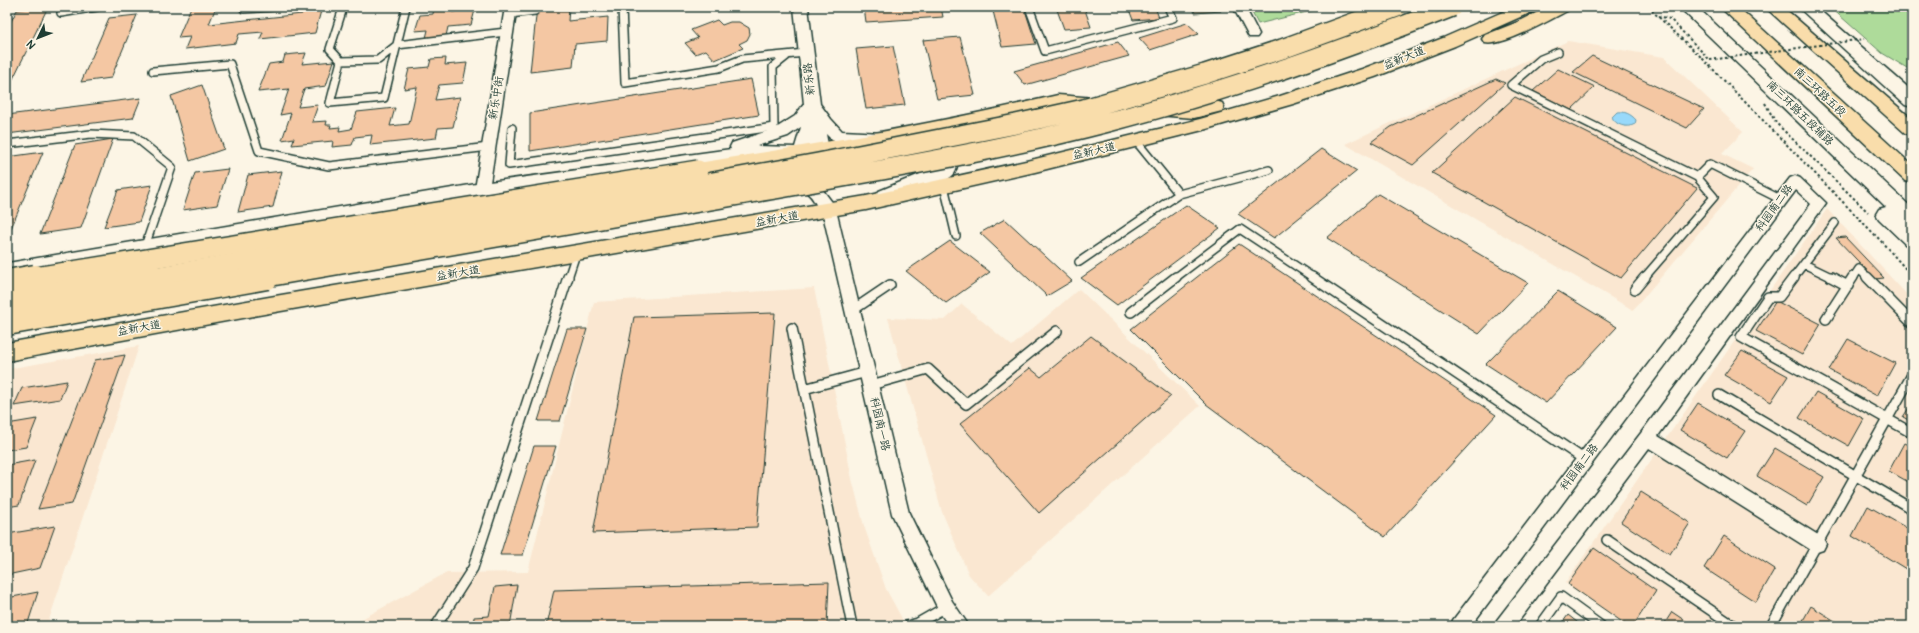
<svg xmlns="http://www.w3.org/2000/svg" width="1919" height="633" viewBox="0 0 1919 633" font-family="Pangolin,'LXGW WenKai TC',sans-serif">
<style>
.built{fill:#fae7d1}
.green{fill:#aedb9a;stroke:#668c67}
.water{fill:#98d9fa;stroke:#689bab}
.building{fill:#f4c7a3;stroke:#1f3d34}
.lines{fill:none;stroke-linecap:round;stroke-linejoin:round}
.service-far1-casing{stroke:#1f3d34;stroke-width:10}
.service-casing{stroke:#1f3d34;stroke-width:12}
.minor-casing{stroke:#1f3d34;stroke-width:3}
.tertiary-casing{stroke:#1f3d34;stroke-width:3}
.secondary-casing{stroke:#1f3d34;stroke-width:3}
.primary-casing{stroke:#1f3d34;stroke-width:3}
.trunk-casing{stroke:#1f3d34;stroke-width:3}
.path{stroke:#1f3d34;stroke-width:2;stroke-dasharray:2.5 2.5;stroke-linecap:butt}
.service-far1{stroke:#fcf5e5;stroke-width:7}
.service{stroke:#fcf5e5;stroke-width:9}
.minor{fill:#fcf5e5;fill-rule:evenodd}
.tertiary{fill:#fcf5e5;fill-rule:evenodd}
.secondary{fill:#fcf5e5;fill-rule:evenodd}
.primary{fill:#f9ddab;fill-rule:evenodd}
.trunk{fill:#f9ddab;fill-rule:evenodd}
.primary-bridge-far1-casing{stroke:#1f3d34;stroke-width:22;stroke-linecap:butt}
.primary-bridge-casing{stroke:#1f3d34;stroke-width:27;stroke-linecap:butt}
.motorway-bridge-far1-casing{stroke:#1f3d34;stroke-width:22;stroke-linecap:butt}
.motorway-bridge-casing{stroke:#1f3d34;stroke-width:27;stroke-linecap:butt}
.path-bridge{stroke:#1f3d34;stroke-width:2;stroke-dasharray:2.5 2.5;stroke-linecap:butt}
.primary-bridge-far1{stroke:#f9ddab;stroke-width:19}
.primary-bridge{stroke:#f9ddab;stroke-width:24}
.motorway-bridge-far1{stroke:#f9ddab;stroke-width:19}
.motorway-bridge{stroke:#f9ddab;stroke-width:24}
.labels{text-anchor:middle;dominant-baseline:central;stroke-width:3;stroke-linejoin:round;paint-order:stroke}
.street-label{font-size:11px;fill:#1f3d34;stroke:#fcf5e5}
</style>
<rect width="100%" height="100%" fill="#fcf5e5"/>
<filter id="ink" filterUnits="userSpaceOnUse"><feTurbulence type="fractalNoise" baseFrequency=".025" numOctaves="2"/><feDisplacementMap in="SourceGraphic" scale="8" xChannelSelector="R" yChannelSelector="G"/><feConvolveMatrix kernelMatrix="1 2 1 2 8 2 1 2 1" color-interpolation-filters="sRGB"/></filter>
<g filter="url(#ink)">
<path class="built" d="M1568 41 1664 57 1743 132 1722 154 1753 169 1633 310 1345 144Z
M1827 209 1912 300V626H1628L1565 583Z
M814 288 852 479 864 526 886 589 906 626H349L446 573 528 572 594 302Z
M1079 289 1200 406 988 596 969 575 942 512 888 318 945 320 962 304 1012 346Z
M139 346 47 626H7V369Z"/>
<path class="green" d="M1249 7H1327L1258 24Z
M1830 7H1912V71L1882 53Z"/>
<path class="water" d="M1617 112C1624 111 1631 114 1636 120L1635 124C1627 129 1615 125 1612 117Z"/>
<path class="building" d="M37 7H48L7 91V29L17 10Z
M191 7H216L209 24 302 14 303 9 322 7 315 33 260 39 263 32 239 34 236 43 185 49 190 37 178 38Z
M434 7H453L452 12 475 10 471 25 448 27 446 36 426 38 428 30 415 31 420 15 433 14Z
M537 7H569L568 21 608 17 607 41 575 44 573 67 530 72Z
M864 7H941L943 17 866 22Z
M992 7H1024L1036 44 1002 47Z
M1056 7H1084L1091 27 1064 29Z
M1128 7H1155L1159 18 1133 20Z
M1192 7H1220L1221 11 1195 13Z
M137 15 111 78 81 82 109 18Z
M717 20 722 25 730 22H739L749 28 750 34 747 40 739 44 743 48 715 60 706 50 695 54 685 43 698 38 691 30Z
M1187 23 1199 34 1150 50 1139 38Z
M960 37 975 95 937 99 923 40Z
M1118 42 1129 56 1025 85 1014 71Z
M893 46 905 105 866 109 856 49Z
M306 53 302 64 334 61 326 86 304 89 298 107 318 105 312 122 327 121 326 125H331L330 128 340 127 339 131 351 129 357 112 395 108 390 126 409 124 417 87 404 89 409 69 429 67 431 59 446 58 445 65 467 63 463 83 439 85 435 100 460 97 453 127 438 128 436 138 370 145 372 135 355 137 352 145 332 147 333 141 292 145 294 138 282 140 291 113 280 115 289 89 258 92 269 64 283 62 285 55Z
M1592 56 1704 109 1687 128 1573 72Z
M1558 69 1595 87 1571 110 1533 91Z
M751 79 759 115 530 151V113Z
M1496 79 1505 83 1413 165 1371 142 1391 127Z
M202 85 224 149 190 161 171 96Z
M1515 97 1697 188 1621 278 1432 173Z
M141 98 133 118 7 134V115Z
M113 139 81 228 40 234 75 145Z
M1321 149 1357 171 1274 238 1238 214Z
M43 152 7 238V157Z
M228 169 217 205 183 210 195 173Z
M282 171 273 207 238 212 248 175Z
M152 185 139 222 104 227 118 190Z
M1378 194 1528 283 1479 334 1327 238Z
M1186 205 1220 228 1117 305 1081 278Z
M1005 219 1072 281 1047 296 980 233Z
M1845 237 1884 278 1875 279 1836 238Z
M950 241 990 272 946 303 906 271Z
M1239 244 1496 415 1385 537 1206 404 1131 329Z
M1558 291 1617 327 1546 403 1486 364Z
M1776 301 1821 324 1802 355 1756 331Z
M775 313 757 527 593 533 634 317Z
M567 329H587L560 421H538Z
M1091 336 1171 396 1039 513 960 424 1030 368 1041 377Z
M1848 339 1895 363 1877 396 1829 370Z
M1742 351 1788 376 1771 402 1724 375Z
M125 355 72 504 38 509 95 360Z
M67 381 60 399 14 406 22 388Z
M1816 392 1864 419 1849 446 1799 418Z
M1698 403 1745 431 1727 458 1680 430Z
M1912 403V422L1903 417Z
M37 419 26 447 7 450V424Z
M1904 443 1912 447V484L1889 471Z
M534 446H556L523 555H500Z
M1775 448 1824 477 1807 506 1757 476Z
M35 460 19 505 7 507V465Z
M1641 492 1690 523 1670 554 1621 522Z
M1868 506 1912 531V558L1906 569 1852 536Z
M55 526 40 568 7 575V534Z
M1724 536 1775 569 1756 602 1704 568Z
M1594 548 1656 591 1633 626H1628L1568 584Z
M829 582 827 626H546L554 590Z
M517 585 510 626H473L474 617 489 616 495 587Z
M38 592 27 626H7V598Z
M1811 606 1843 626H1800Z
M1672 612 1693 626H1663Z
M1568 615 1582 626H1560Z"/>
<g class="lines">
<g class="service-far1-casing">
<path id="service-far1" d="M63 7 61 13 97 7
M245 7 244 9 275 7
M341 7 343 8 330 49 341 61 378 60 397 45 506 32
M622 7 625 83 719 68 742 59 806 53
M1029 7 1045 51 1173 18 1168 7
M510 14 535 11
M1558 52 1541 59 1511 85 1697 177
M341 61 330 103 384 98 406 7
M153 71 230 64 259 151 329 166 489 147
M512 128 509 165 774 127 773 67 788 55
M7 144 91 134 134 136 172 167 144 249
M944 186 956 236
M1179 194 1269 170
M1079 262 1179 194 1136 141
M1804 264 1833 278
M568 278 576 254
M1175 278 1240 229 1314 278
M1644 278 1714 197 1697 177 1710 164 1782 200
M1793 278 1835 223
M1853 278 1859 269 1868 278"/>
</g>
<g class="service-casing">
<path id="service" d="M1312 277 1585 460
M1794 277 1779 297H1768L1741 337 1912 433
M1831 277 1848 286
M1867 277 1912 323
M1635 289 1645 277
M853 310 890 285
M1131 312 1176 277
M1826 319 1853 277
M792 328 852 626
M871 385 928 369 966 404 1057 331
M804 389 867 372
M1719 395 1912 509
M1607 540 1734 626
M436 626 473 568 568 277
M907 626 918 623 946 607
M1540 626 1561 597 1601 626
M1771 626 1912 375"/>
</g>
<g class="minor-casing">
<path id="minor" d="M505 7H517L489 189 487 192 482 194 477 192 475 189Z
M1233 7H1245L1259 34 1257 37H1249Z
M1795 176 1800 178 1826 203 1658 436 1823 538 1826 544 1823 550 1817 552 1811 550 1649 448 1515 626H1495L1497 620 1641 433 1811 204 1796 190 1471 626H1451L1453 620 1790 178Z
M829 205 834 207 836 210 909 513 952 601 969 626H949L940 613 892 514 822 210 824 207Z"/>
</g>
<g class="tertiary-casing">
<path id="tertiary" d="M794 7H808L820 104 831 119 842 131 883 133 885 137 883 141 877 143 838 142 832 140 826 134 829 150C823 160 814 169 802 166L800 162 802 159 757 158 713 162 482 195 7 277 8 263 482 183 731 149 730 147 732 143 776 128 795 116 804 104ZM801 127 795 147 757 146 788 136Z
M791 177 819 185 838 210 835 214C816 220 819 201 807 193 802 190 791 189 785 187L782 183 785 179Z"/>
</g>
<g class="secondary-casing">
<path id="secondary" d="M1679 7H1697L1912 208V247L1905 244 1879 219 1876 214 1879 209 1886 207Z
M1798 7H1816L1912 91V107L1905 105Z
M908 138C928 139 947 142 958 160 957 165 957 171 953 175 946 183 898 199 886 203L879 201 876 196 879 191 937 167 938 161 925 152 901 149 898 144 901 139Z"/>
</g>
<g class="primary-casing">
<path id="primary" d="M1514 7H1536L1534 11 1455 46 1375 77 1293 104 1203 130 1035 172 866 210 281 311 7 361V343L281 295 866 196 1035 159 1200 119 1280 96 1362 69 1443 38Z
M1548 7H1569L1567 11C1550 20 1502 47 1485 43L1482 39 1485 35 1518 22Z
M1058 95 1194 106 1215 101 1222 103 1224 107 1222 111 1194 118 1058 107 982 125 840 153 698 177 691 175 688 170 691 165 698 163C819 144 939 123 1058 95Z"/>
</g>
<g class="trunk-casing">
<path id="trunk" d="M1720 7H1738L1912 165V183L1905 181Z
M1765 7H1783L1912 119V135L1905 133Z"/>
</g>
<path class="path" d="M1648 7 1702 58 1880 240 1912 276
M1658 16 1670 19 1710 60
M1765 103 1776 123 1868 212"/>
<use href="#service-far1" class="service-far1"/>
<use href="#service" class="service"/>
<use href="#minor" class="minor"/>
<use href="#tertiary" class="tertiary"/>
<use href="#secondary" class="secondary"/>
<use href="#primary" class="primary"/>
<use href="#trunk" class="trunk"/>
<g class="primary-bridge-far1-casing">
<path id="primary-bridge-far1" d="M29 278 698 170"/>
</g>
<g class="primary-bridge-casing">
<path id="primary-bridge" d="M7 282 35 277"/>
</g>
<g class="motorway-bridge-far1-casing">
<path id="motorway-bridge-far1" d="M147 278 625 198 818 163 1016 124 1084 109 1205 74 1282 49 1397 7
M261 278C419 251 576 223 734 196 859 174 985 154 1108 122 1225 92 1340 51 1452 7"/>
</g>
<g class="motorway-bridge-casing">
<path id="motorway-bridge" d="M7 302 153 277
M7 323 267 277"/>
</g>
<path class="path-bridge" d="M1710 60 1864 39"/>
<use href="#primary-bridge-far1" class="primary-bridge-far1"/>
<use href="#primary-bridge" class="primary-bridge"/>
<use href="#motorway-bridge-far1" class="motorway-bridge-far1"/>
<use href="#motorway-bridge" class="motorway-bridge"/>
</g>
</g>
<g class="labels">
<g class="street-label">
<text transform="translate(1404 58) rotate(-22)">益新大道</text>
<text transform="translate(809 79) rotate(-96)">新乐路</text>
<text transform="translate(1820 92) rotate(43)">南三环路五段</text>
<text transform="translate(496 98) rotate(-81)">新乐中街</text>
<text transform="translate(1800 113) rotate(44)">南三环路五段辅路</text>
<text transform="translate(1094 151) rotate(-13)">益新大道</text>
<text transform="translate(1774 208) rotate(-54)">科园南二路</text>
<text transform="translate(777 219) rotate(-10)">益新大道</text>
<text transform="translate(458 273) rotate(-9)">益新大道</text>
<text transform="translate(139 328) rotate(-10)">益新大道</text>
<text transform="translate(880 424) rotate(77)">科园南一路</text>
<text transform="translate(1579 467) rotate(-53)">科园南二路</text>
</g>
</g>
<rect width="1919" height="633" fill="none" stroke="#fcf5e5" stroke-width="24"/>
<rect x="12" y="12" width="1895" height="609" fill="none" stroke="#1f3d34" stroke-width="1.5" filter="url(#ink)"/>
<g transform="translate(38 38) rotate(227)" stroke="#fcf5e5" stroke-width="3" paint-order="stroke">
<path d="M0-3L7 15L0 10L-7 15Z" fill="#1f3d34"/>
<text y="-6" font-size="11" font-weight="bold" text-anchor="middle" fill="#1f3d34">N</text>
</g>
</svg>
